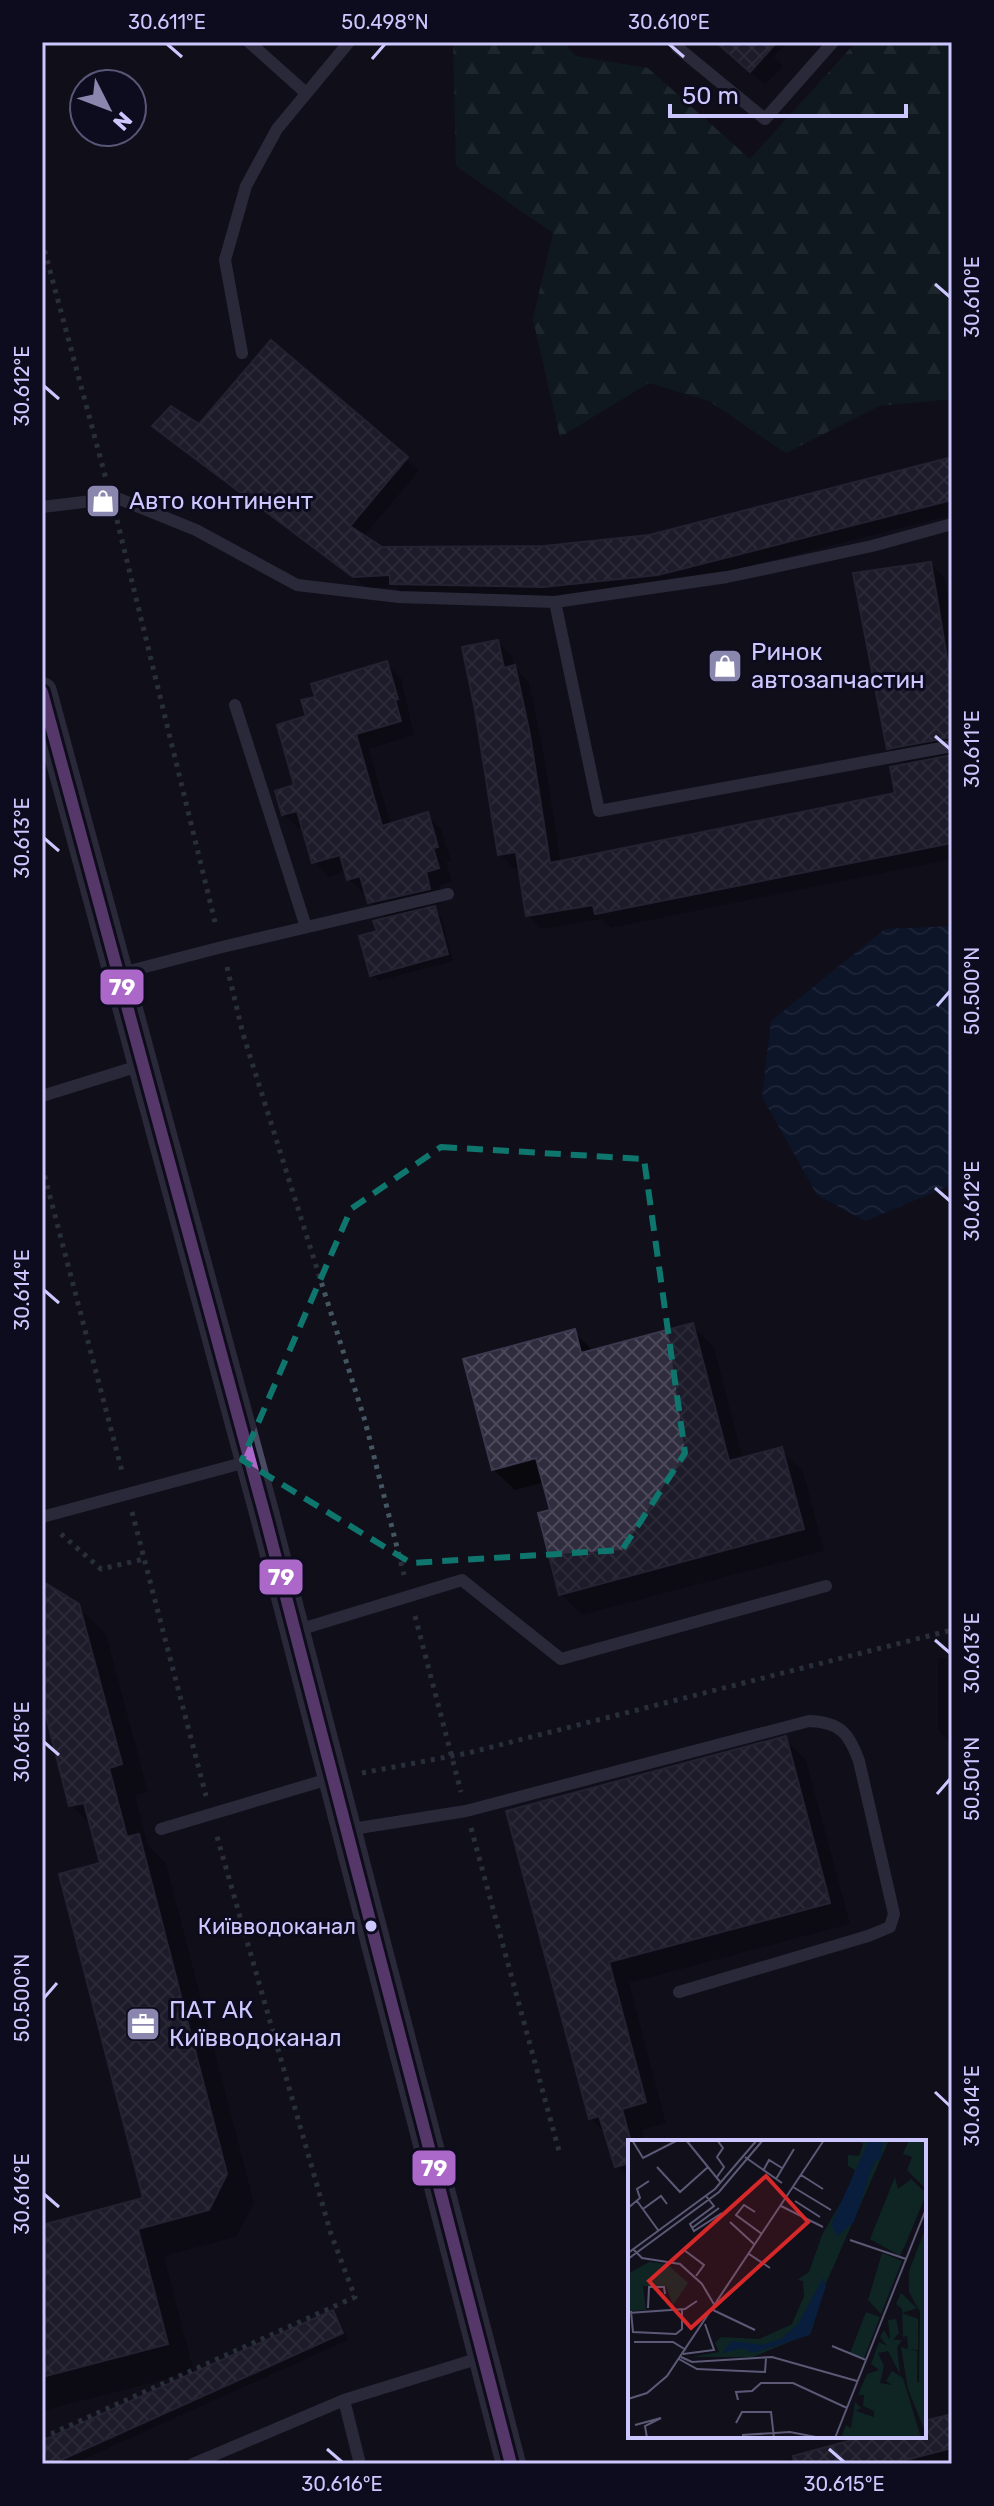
<svg xmlns="http://www.w3.org/2000/svg" width="994" height="2506" viewBox="0 0 994 2506" font-family="Rubik,sans-serif">
<style>
.forest{fill:url(#forest-firs)}
.water{fill:url(#water-waves)}
.shadow{fill:#0007}
.building{fill:url(#building-cross-hatch);stroke:#3c394f;stroke-width:2}
.lines{fill:none;stroke-linecap:round;stroke-linejoin:round}
.path{stroke:#455663;stroke-width:5;stroke-dasharray:4 6;stroke-linecap:butt}
.service{stroke:#4a4a63;stroke-width:12}
.tertiary{stroke:#4a4a63;stroke-width:30}
.bus-1-casing{stroke:#0d0b1e;stroke-width:18}
.bus-1{stroke:#ac68c9;stroke-width:12}
.marked{fill:none;stroke:#0f766e;stroke-width:6;stroke-dasharray:16 10;stroke-linejoin:round}
.ticks{fill:none;stroke:#ccc8ff;stroke-width:3}
.bus-dot{fill:#ccc8ff;stroke:#0d0b1e;stroke-width:3}
.labels{text-anchor:middle;dominant-baseline:central;stroke-width:6;stroke-linejoin:round;paint-order:stroke}
.bus-label{font-size:22px;fill:#ccc8ff;stroke:#0d0b1e;text-anchor:end}
.poi-label{font-size:24px;fill:#ccc8ff;stroke:#0d0b1e;text-anchor:start}
.inset-road{fill:none;stroke:#5b5976;stroke-width:2}
.view{fill:#d62828;fill-opacity:0.15;stroke:#d62828;stroke-width:4}
.inset-edge{fill:none;stroke:#ccc8ff;stroke-width:4}
.line-badge{stroke:#0d0b1e;stroke-width:3}
.badge-label{font-size:22px;text-anchor:middle;font-weight:bold;fill:#fff}
.neatline{fill:none;stroke:#ccc8ff;stroke-width:3}
.ticks-label{font-size:20px;text-anchor:middle;fill:#ccc8ff}
</style>
<defs>
<pattern id="forest-firs" width="22" height="20" patternUnits="userSpaceOnUse" patternTransform="scale(2)"><rect width="22" height="20" fill="#0e2524"/><path d="M5 1l3.5 6h-7zM16 11l3.5 6h-7z" fill="#304345"/></pattern>
<pattern id="water-waves" width="16" height="10" patternUnits="userSpaceOnUse" patternTransform="scale(2)"><rect width="16" height="10" fill="#091d3d"/><path d="M0 5q4-4 8 0t8 0" fill="none" stroke="#2c3c5a"/></pattern>
<pattern id="building-cross-hatch" width="8" height="8" patternUnits="userSpaceOnUse" patternTransform="scale(2)"><rect width="8" height="8" fill="#2e2c3d"/><path d="M0 0l8 8M0 8l8-8" fill="none" stroke="#4b495a"/></pattern>
</defs>
<rect width="100%" height="100%" fill="#100f1a"/>
<path class="forest" d="M453 42H563L576 56 648 68 750 159 856 42H952V399L879 406 786 453 709 401 649 383 560 437 533 319 553 233 456 166Z"/>
<path class="water" d="M952 926V1185L865 1221 817 1195 762 1097 771 1021 885 929Z"/>
<path class="shadow" d="M717 42H787L774 57 783 66 765 85Z
M271 343 419 471 363 537 381 549 544 548 650 537 952 459V515L671 586 556 599 405 596 396 587 367 588 167 438 154 426 200 427Z
M931 564 945 578 952 621V859L611 928 602 919 542 929 528 915 521 867 514 869 500 854 498 642 512 656 514 667 529 682 543 751 561 863 897 794 906 765 889 748Z
M386 663 401 678 414 735 369 749 391 825 427 814 441 829 451 861 446 862 452 882 439 886 443 903 432 906 441 915 453 961 379 981 372 974 379 933 387 920 370 902 367 893 364 894 349 879 347 871 329 877 314 862 304 827 298 828 283 814 297 787 308 718 317 698Z
M692 1325 714 1347 743 1460 781 1450 803 1471 824 1551 582 1615 561 1594 552 1511 545 1482 515 1490 493 1469 574 1332 594 1352Z
M42 1584 78 1606 106 1634 148 1792 135 1795 148 1845 166 1863 254 2203 236 2237 164 2256 194 2372 42 2411V2227L145 2200 102 1864 92 1827 71 1805 51 1726 42 1728Z
M938 1658H952V1744L938 1730Z
M785 1739 806 1760 850 1924 629 1983 666 2123 642 2130 645 2142H630V2179L617 2166 607 2135 590 2118 509 1812Z
M332 2312 339 2319 348 2340 73 2464H42V2443Z
M952 2416V2464H769L875 2436H924V2423Z"/>
<path class="building" d="M716 42H777L750 72Z
M271 340 408 457 350 526 382 547 544 546 649 535 952 457V500L658 575 543 587 390 584V575L353 577 152 426 171 406 199 424Z
M931 562 952 688V737L887 749 853 573Z
M498 640 504 668 515 665 530 735 550 863 895 793 890 767 952 755V843L595 914 593 905 526 916 516 852 498 855 475 710 462 647Z
M387 661 398 699 395 700 401 721 356 734 382 826 428 812 438 847 433 848 439 868 426 872 430 889 368 903 360 876 347 880 340 855 312 863 297 811 282 815 275 791 294 785 277 725 306 716 301 700 315 697 311 684Z
M435 906 448 954 370 976 359 936 377 931 373 921Z
M693 1323 729 1461 782 1447 804 1529 559 1595 538 1513 550 1510 536 1458 492 1470 463 1359 575 1329 581 1353Z
M42 1581 79 1604 122 1764 109 1768 127 1837 139 1834 227 2174 209 2210 138 2229 168 2344 42 2377V2225L143 2198 59 1874 100 1863 84 1803 69 1806 42 1700Z
M786 1736 830 1903 609 1962 646 2102 622 2109 631 2142 630 2163 615 2167 599 2116 589 2119 506 1811Z
M333 2310 343 2333 52 2464H42V2441Z
M952 2414V2448L890 2464H794L793 2456 867 2436H924V2421Z"/>
<g class="lines">
<path class="path" d="M42 241 106 479
M117 520 216 926
M227 967 243 1034 365 1421 404 1575
M42 1166 123 1475
M132 1512 206 1796
M61 1534 101 1569 144 1559
M415 1616 461 1792
M362 1773 468 1753 952 1630
M471 1828 559 2151
M42 2438 355 2297 331 2234 216 1833"/>
<path class="service" d="M249 42 306 93
M677 47 765 119 833 42
M242 353 225 260 246 186 277 129 349 42
M42 507 117 498 196 530 297 585 399 597 555 602 727 577 872 546 952 524
M555 602 599 811 952 746
M235 705 306 927
M118 974 222 947 448 894
M42 1096 142 1065
M42 1517 250 1461
M295 1631 462 1580 561 1659 826 1586
M161 1829 332 1778
M346 1830 466 1811 809 1721C840 1722 849 1733 859 1761L894 1914 890 1927 868 1936 679 1992
M344 2400 360 2464
M193 2464 344 2400 483 2357"/>
<path class="tertiary" d="M42 692 265 1516 511 2464"/>
<g class="bus-1-casing">
<path id="bus-1" d="M42 692 265 1516 511 2464"/>
</g>
<use href="#bus-1" class="bus-1"/>
</g>
<path d="M0 0H994V2506H0ZM441 1147 644 1159 685 1453 622 1550 411 1563 242 1460 351 1209Z" fill="#100f1a" fill-opacity=".55" fill-rule="evenodd"/>
<path class="marked" d="M441 1147 644 1159 685 1453 622 1550 411 1563 242 1460 351 1209Z"/>
<path class="ticks" d="M167 44 182 57M669 44 684 57M372 59 385 44M935 284 950 297M44 386 59 399M935 736 950 749M44 838 59 851M937 1006 950 991M935 1188 950 1201M44 1290 59 1303M935 1640 950 1653M44 1742 59 1755M937 1794 950 1779M44 1998 57 1983M935 2092 950 2106M44 2194 59 2207M327 2449 342 2462M829 2449 844 2462"/>
<defs>
<g id="shop-square" transform="scale(1.8)"><rect x="-9" y="-9" width="18" height="18" rx="4" fill="#8a87af" stroke="#0d0b1e"/><path d="M-5-2.5h2.3a2.7 3.5 0 0 1 5.4 0H5L5.5 6h-11ZM-1.5-2.5h3a1.5 2.3 0 0 0-3 0Z" fill="#fff"/></g>
<g id="office-square" transform="scale(1.8)"><rect x="-9" y="-9" width="18" height="18" rx="4" fill="#8a87af" stroke="#0d0b1e"/><path d="M-6-3h4V-5.5h4V-3h4V5H-6ZM-1-4.5V-3h2v-1.5ZM-6 0V1H6V0Z" fill="#fff"/></g>
</defs>
<g fill-rule="evenodd">
<use href="#shop-square" x="103" y="501"/>
<use href="#shop-square" x="725" y="666"/>
<use href="#office-square" x="143" y="2024"/>
</g>
<circle class="bus-dot" cx="371" cy="1926" r="7"/>
<g class="labels">
<g class="bus-label">
<text x="356" y="1926">Київводоканал</text>
</g>
<g class="poi-label">
<text x="129" y="501">Авто континент</text>
<text x="751" y="652">Ринок<tspan x="751" dy="28">автозапчастин</tspan></text>
<text x="169" y="2010">ПАТ АК<tspan x="169" dy="28">Київводоканал</tspan></text>
</g>
</g>
<g transform="translate(628 2140)">
<rect width="298" height="298" fill="#100f1a"/>
<path d="M281 0H298V49L279 30 284 17 275 14ZM267 37 270 49 283 39 298 53 272 116 242 99ZM254 113 274 121 253 174 240 160ZM238 172 252 177 236 218 222 213Z" fill="#0e2524"/>
<path d="M230 0H261L198 143 183 193 125 217H63L91 212 87 203 93 197 131 199 164 184 176 156 175 141 169 140 181 132 194 95 219 52 227 30 220 26V15L231 16 235 4ZM21 122 39 124 60 143 45 165 38 146H15L18 170 3 171 0 185V134ZM273 153 289 168 274 173 290 179V210L281 209 289 211V242L298 244V294L280 249 273 207 280 209 279 196 275 197 274 169 268 164ZM268 179 271 193 265 200H274L269 207 272 234 260 211 250 213 256 226 252 243 264 245 258 241 264 231 275 238 293 298H213L218 285 223 288 227 262 233 268 228 271 246 277V271L235 266 236 255H230L239 234 251 230 243 224 251 202 259 206 252 197 256 190 262 200 260 180Z" fill="#0e2524"/>
<path d="M197 109 210 117 198 142 189 134Z" fill="#0e2524"/>
<path d="M298 87V243H291L292 172 281 152V131Z" fill="#0e2524"/>
<path d="M284 43 297 57 276 108 270 110 261 99Z" fill="#0e2524"/>
<path d="M241 0H256L252 19 246 22 226 82 209 96 203 85ZM195 138 198 146 182 195 124 213 114 208 94 213 104 201 134 205 153 199 170 184Z" fill="#091d3d"/>
<path class="inset-road" d="M4 0 15 18 50 0M58 0 93 43M117 17 154 43M29 27 52 52 80 27M135 31 141 20 154 28M173 35 195 49M89 37 96 27 89 17 95 8 89 0M148 39 166 9M165 47 203 70M78 56 86 66 62 84 66 91 94 73M9 61 30 90M167 61 192 77M153 66 195 87M0 68 12 58 9 49 21 41M15 69 33 56 39 64M127 72 116 65 108 75 134 94M102 82 127 105M64 88 91 68M222 100 278 119M5 109 14 118 52 124 74 144 87 166M0 113 87 49 129 0M121 114 142 128M0 119 91 52 135 0M45 119 56 110 76 125 68 136M20 168 21 147H36L37 154M85 170 127 190M3 171 5 192 48 194 54 189V169M0 173 57 169 69 161M6 202H45L58 210M204 206 238 220M55 214 86 210 77 184M53 217 64 222 144 217 229 241M51 219 69 229 137 232 138 218M0 259 19 253 39 236 196 0M110 260 108 252 124 251 133 243H165L219 268M108 283 114 272H143L146 298M7 285 33 278 17 286 19 298M114 295 162 292 193 298M207 298 298 69"/>
<path class="view" d="M138 36 180 82 63 188 21 141Z"/>
<rect width="298" height="298" class="inset-edge"/>
</g>
<g class="line-badge">
<rect x="99" y="968" width="46" height="38" rx="8" fill="#ac68c9"/>
<rect x="258" y="1558" width="46" height="38" rx="8" fill="#ac68c9"/>
<rect x="411" y="2149" width="46" height="38" rx="8" fill="#ac68c9"/>
</g>
<g class="badge-label">
<text x="122" y="995">79</text>
<text x="281" y="1585">79</text>
<text x="434" y="2176">79</text>
</g>
<rect width="994" height="2506" fill="none" stroke="#0d0b1e" stroke-width="88"/>
<g transform="translate(108 108) rotate(132)"><circle r="38" fill="#0d0b1e" stroke="#595778" stroke-width="2"/>
<path d="M0-6L14 30L0 20L-14 30Z" fill="#8a87af"/>
<text y="-12" font-size="22" font-weight="bold" text-anchor="middle" fill="#ccc8ff">N</text>
</g>
<path d="M670 104v12h236v-12" fill="none" stroke="#ccc8ff" stroke-width="4"/>
<text x="682" y="104" font-size="24" fill="#ccc8ff" stroke="#0d0b1e" stroke-width="6" paint-order="stroke">50 m</text>
<rect x="44" y="44" width="906" height="2418" class="neatline"/>
<g class="ticks-label">
<text x="167" y="29">30.611°E</text>
<text x="385" y="29">50.498°N</text>
<text x="669" y="29">30.610°E</text>
<text transform="translate(972 297) rotate(-90)" y="7">30.610°E</text>
<text transform="translate(22 386) rotate(-90)" y="7">30.612°E</text>
<text transform="translate(972 749) rotate(-90)" y="7">30.611°E</text>
<text transform="translate(22 838) rotate(-90)" y="7">30.613°E</text>
<text transform="translate(972 991) rotate(-90)" y="7">50.500°N</text>
<text transform="translate(972 1201) rotate(-90)" y="7">30.612°E</text>
<text transform="translate(22 1290) rotate(-90)" y="7">30.614°E</text>
<text transform="translate(972 1653) rotate(-90)" y="7">30.613°E</text>
<text transform="translate(22 1742) rotate(-90)" y="7">30.615°E</text>
<text transform="translate(972 1779) rotate(-90)" y="7">50.501°N</text>
<text transform="translate(22 1998) rotate(-90)" y="7">50.500°N</text>
<text transform="translate(972 2106) rotate(-90)" y="7">30.614°E</text>
<text transform="translate(22 2194) rotate(-90)" y="7">30.616°E</text>
<text x="342" y="2491">30.616°E</text>
<text x="844" y="2491">30.615°E</text>
</g>
</svg>
